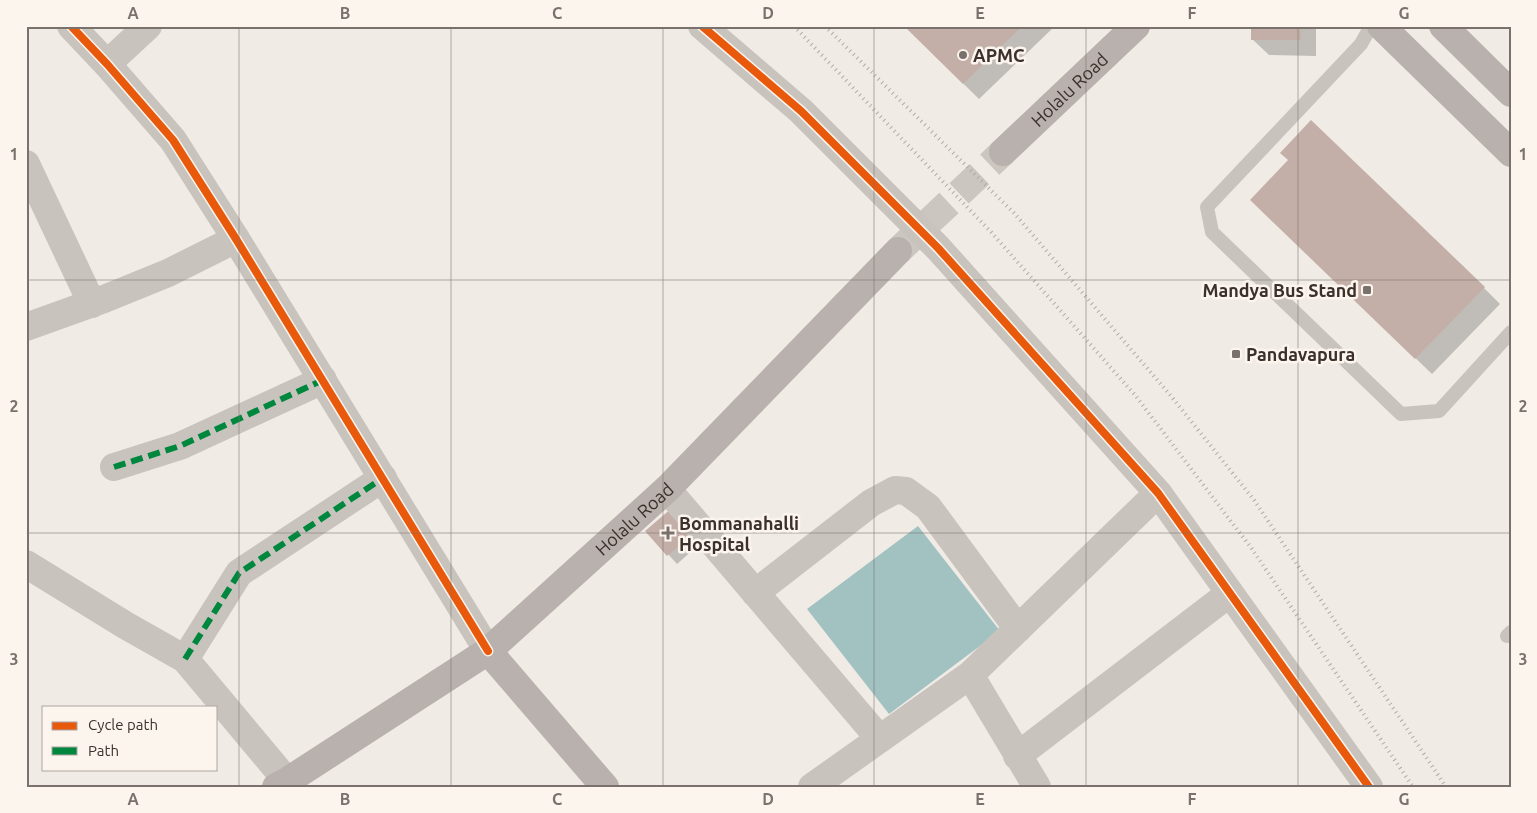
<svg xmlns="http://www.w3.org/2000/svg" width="1537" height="813" viewBox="0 0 1537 813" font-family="Ubuntu,sans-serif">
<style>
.water{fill:#a1c2c1}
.shadow{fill:#0003}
.building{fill:#c3afa7}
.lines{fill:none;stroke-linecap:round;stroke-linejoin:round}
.primary-tunnel{stroke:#ccc6c0;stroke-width:28;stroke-dasharray:28 14;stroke-linecap:butt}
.service{stroke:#c9c3be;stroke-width:14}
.minor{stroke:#c9c3be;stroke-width:28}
.tertiary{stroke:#c9c3be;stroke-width:28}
.primary{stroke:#b8b1ad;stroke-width:28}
.rail{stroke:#b1aca8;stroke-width:4;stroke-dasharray:1 4;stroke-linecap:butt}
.quiet{stroke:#00873e;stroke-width:6;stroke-dasharray:12 6;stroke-linecap:butt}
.cycleway-casing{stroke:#fbf5ee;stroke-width:11}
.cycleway{stroke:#e8590c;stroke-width:8}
.grid{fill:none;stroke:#7a716c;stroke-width:1;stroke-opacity:0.55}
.poi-dot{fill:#7a716c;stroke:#fbf5ee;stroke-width:2}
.labels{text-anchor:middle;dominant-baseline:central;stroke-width:5;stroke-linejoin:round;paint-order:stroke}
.poi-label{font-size:18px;font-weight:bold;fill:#3b302b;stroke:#fbf5ee;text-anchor:start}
.street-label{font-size:18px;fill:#3b302b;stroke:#fbf5ee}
.neatline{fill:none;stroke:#7a716c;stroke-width:2}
.grid-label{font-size:16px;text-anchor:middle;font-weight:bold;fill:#7a716c}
</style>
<rect width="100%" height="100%" fill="#f0ebe5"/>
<path class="water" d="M918 526 1000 631 889 714 807 609Z"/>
<path class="shadow" d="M905 26H1055L979 99Z
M1252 26H1316V56L1269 55 1252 39Z
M1289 160 1484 288 1500 304 1432 374 1268 216Z
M672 509 702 542 677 564 647 531Z"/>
<path class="building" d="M904 26H1022L963 84Z
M1251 26H1300L1301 40H1251Z
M1311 120 1485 287 1415 359 1250 200 1288 160 1280 153Z
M672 508 694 533 667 556 645 531Z"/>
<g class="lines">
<path class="primary-tunnel" d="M898 251 1003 152"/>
<path class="service" d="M1371 26 1361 44 1207 207 1212 232 1401 414 1439 411 1511 332
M1507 636 1511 632"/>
<path class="minor" d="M702 26 801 111 938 248 1158 493 1369 787
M107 64 148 26
M26 164 92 304
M26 327 104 299 168 273 236 239
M114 467 180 446 323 380
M667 489 879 738
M26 564 125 625 185 659 292 787
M755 593 871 503 895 490 906 491 928 507 1018 629
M185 659 239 573 383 478
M970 675 1037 787
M1017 756 1230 593
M812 787 970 675 1158 493"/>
<path class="tertiary" d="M71 26 107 64 173 140 236 239 488 651"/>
<g class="primary">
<path d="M1381 26 1511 153"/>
<path d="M1443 26 1511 93"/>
<path id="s1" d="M1003 152 1136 26"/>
<path d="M488 651 605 787"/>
<path id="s2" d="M276 787 289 780 488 651 667 489 898 251"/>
</g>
<path class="rail" d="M794 26 991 232 1135 395 1252 549 1413 787
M825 26 1014 213 1171 396 1254 500 1446 787"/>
<path class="quiet" d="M114 467 180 446 323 380
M185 659 239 573 383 478"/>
<g class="cycleway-casing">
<path id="cycleway" d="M71 26 107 64 173 140 236 239 488 651
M702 26 801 111 938 248 1158 493 1369 787"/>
</g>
<use href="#cycleway" class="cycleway"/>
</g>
<path class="grid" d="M239 26V787M451 26V787M663 26V787M874 26V787M1086 26V787M1298 26V787M26 280H1511M26 533H1511"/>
<g class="poi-dot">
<circle cx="963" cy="55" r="5"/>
<rect x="1362" y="285" width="10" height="10" rx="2.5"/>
<rect x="1231" y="349" width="10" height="10" rx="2.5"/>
<path d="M665.5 525.5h5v5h5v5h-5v5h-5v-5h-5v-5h5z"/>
</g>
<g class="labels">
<g class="poi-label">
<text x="973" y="55">APMC</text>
<text x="1357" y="290" text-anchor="end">Mandya Bus Stand</text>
<text x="1246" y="354">Pandavapura</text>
<text x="679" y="523">Bommanahalli<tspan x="679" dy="21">Hospital</tspan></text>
</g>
<g class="street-label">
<text stroke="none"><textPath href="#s1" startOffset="91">Holalu Road</textPath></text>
<text stroke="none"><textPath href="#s2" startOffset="449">Holalu Road</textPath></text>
</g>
</g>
<rect width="1537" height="813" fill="none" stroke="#fbf5ee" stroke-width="55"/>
<rect x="42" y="706" width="175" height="65" fill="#fbf5ee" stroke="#aea6a0"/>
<rect x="52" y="722" width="25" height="8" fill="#e8590c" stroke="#aea6a0"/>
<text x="88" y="730" font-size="15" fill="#3b302b">Cycle path</text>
<rect x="52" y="747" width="25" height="8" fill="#00873e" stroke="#aea6a0"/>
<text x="88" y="756" font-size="15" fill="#3b302b">Path</text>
<rect x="28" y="28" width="1482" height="758" class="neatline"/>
<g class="grid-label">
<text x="133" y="19">A</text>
<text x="345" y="19">B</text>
<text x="557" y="19">C</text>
<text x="768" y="19">D</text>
<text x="980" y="19">E</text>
<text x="1192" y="19">F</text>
<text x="1404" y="19">G</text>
<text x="14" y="160">1</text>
<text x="1523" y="160">1</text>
<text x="14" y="412">2</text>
<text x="1523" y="412">2</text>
<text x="14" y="665">3</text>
<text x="1523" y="665">3</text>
<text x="133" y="805">A</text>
<text x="345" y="805">B</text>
<text x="557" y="805">C</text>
<text x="768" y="805">D</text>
<text x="980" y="805">E</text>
<text x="1192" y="805">F</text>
<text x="1404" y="805">G</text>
</g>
</svg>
